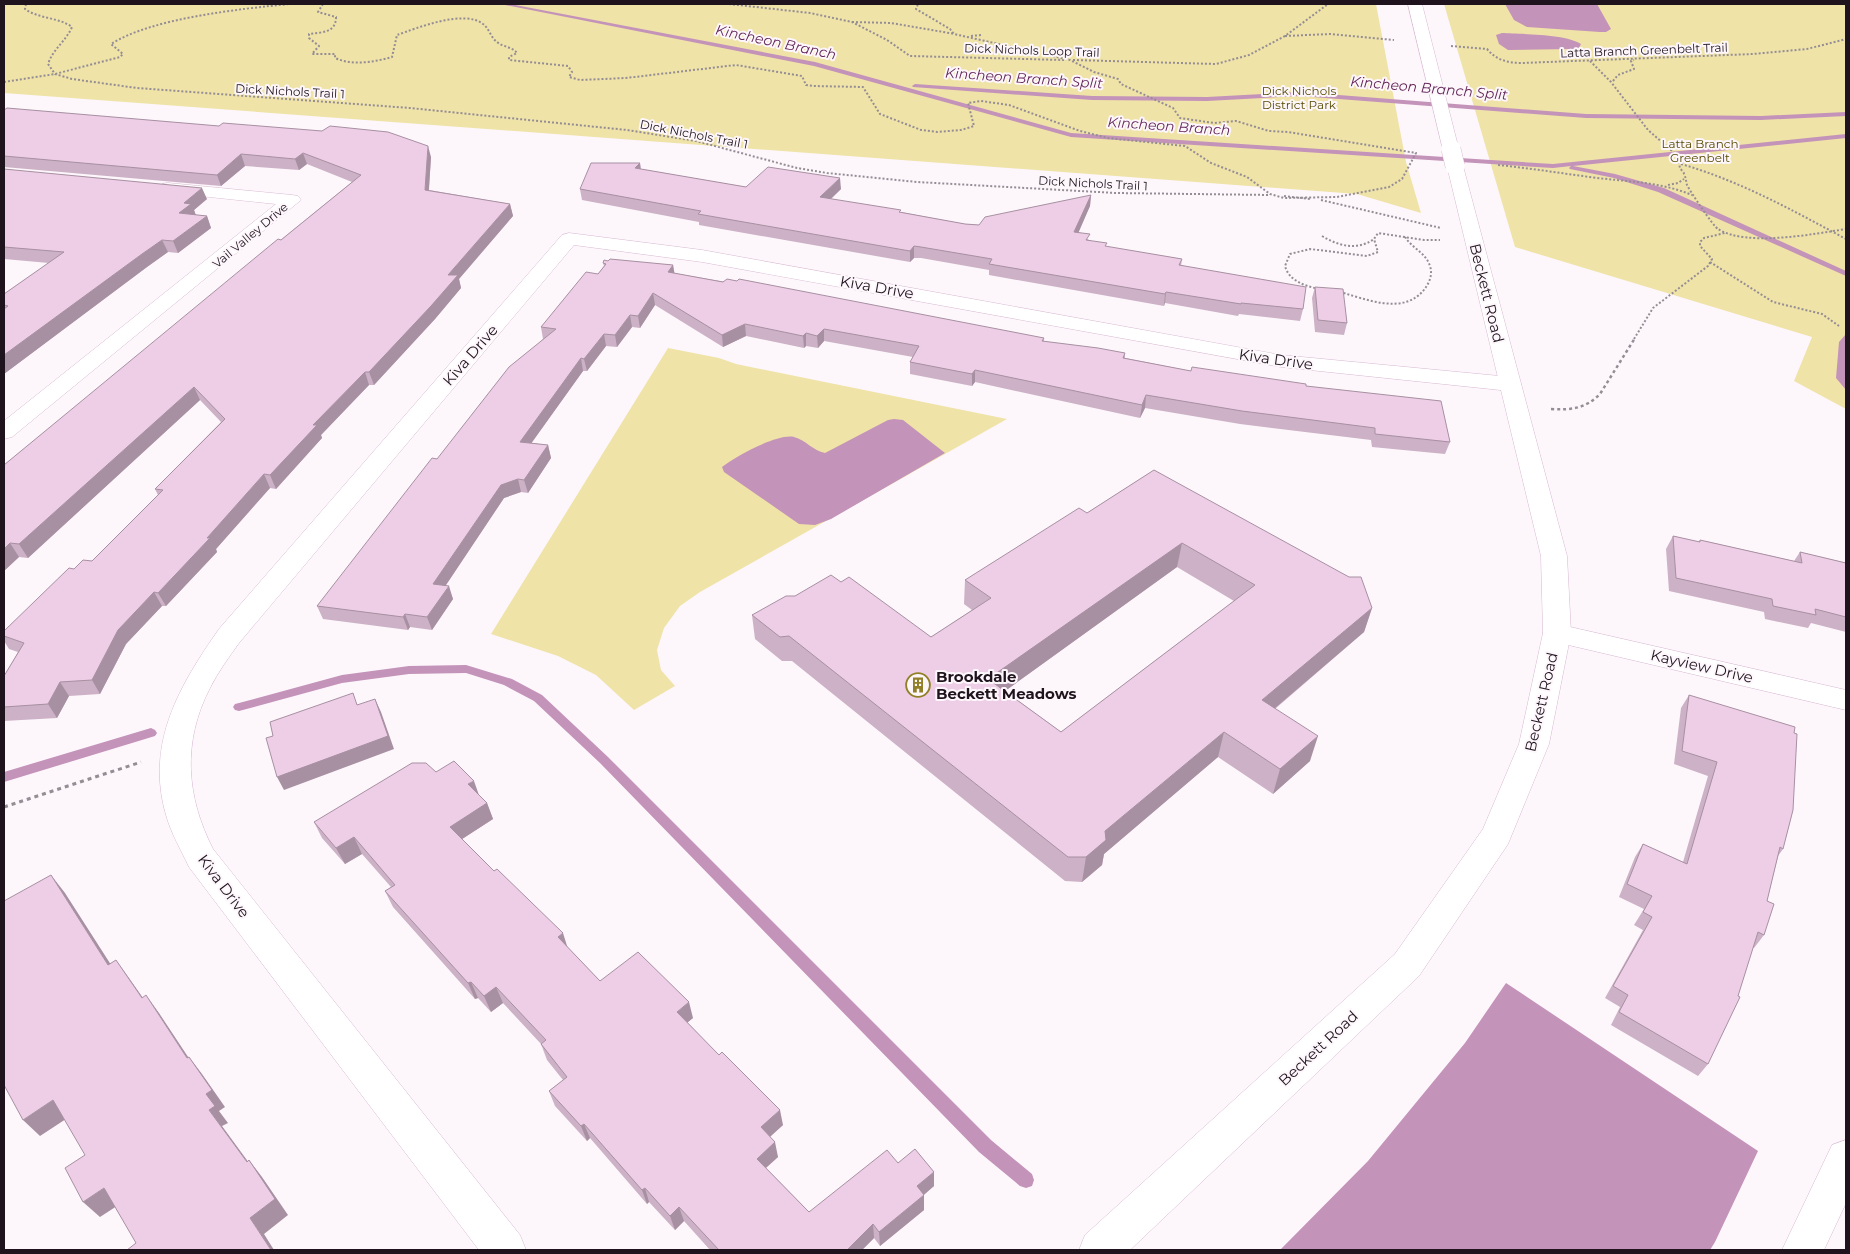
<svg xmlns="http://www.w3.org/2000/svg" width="1850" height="1254" viewBox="0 0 1850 1254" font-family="Montserrat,sans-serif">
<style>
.green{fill:#efe3a8}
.water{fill:#c493b9}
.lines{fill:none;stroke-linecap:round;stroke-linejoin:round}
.stream{fill:#c493b9;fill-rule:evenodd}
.minor-casing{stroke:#d8b9d1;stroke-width:1}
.tertiary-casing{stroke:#d8b9d1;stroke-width:1}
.path-far2{stroke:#958d94;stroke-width:2;stroke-dasharray:2 2;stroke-linecap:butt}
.path-far1{stroke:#958d94;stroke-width:2.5;stroke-dasharray:3 3;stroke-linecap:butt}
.path{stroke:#958d94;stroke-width:3;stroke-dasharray:4 4;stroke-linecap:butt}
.minor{fill:#fff;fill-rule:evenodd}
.tertiary{fill:#fff;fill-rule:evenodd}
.tertiary-bridge-far1-casing{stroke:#d8b9d1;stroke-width:16;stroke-linecap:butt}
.tertiary-bridge-casing{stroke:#d8b9d1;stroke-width:20;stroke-linecap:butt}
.tertiary-bridge-far1{stroke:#fff;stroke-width:15}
.tertiary-bridge{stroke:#fff;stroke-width:19}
.wall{fill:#cdb1c6;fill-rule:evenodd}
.shaded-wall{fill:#a790a1}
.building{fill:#eecee6;stroke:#a790a1;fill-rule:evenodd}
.labels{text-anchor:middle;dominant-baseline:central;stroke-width:4;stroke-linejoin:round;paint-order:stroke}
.far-street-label{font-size:12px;fill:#1f141d;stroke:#fdf7fc}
.far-park-label{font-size:12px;fill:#584b00;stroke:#fdf7fc}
.far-water-label{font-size:14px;font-style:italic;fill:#632759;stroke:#fdf7fc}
.street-label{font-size:15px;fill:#1f141d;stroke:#fdf7fc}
.poi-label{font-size:15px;font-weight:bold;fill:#1f141d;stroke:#fdf7fc;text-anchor:start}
</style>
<rect width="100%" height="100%" fill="#fdf7fc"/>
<path class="green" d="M4 4H1376L1406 162 1421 213 1357 194 4 93Z
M1444 4H1846V409L1794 381 1812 337 1515 247Z
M668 348 719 358 736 364 1007 419 700 592 680 606 664 628 657 650 661 670 675 686 634 710 596 675 558 656 491 634Z"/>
<path class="water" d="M1505 4H1597L1611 29 1606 32H1600L1527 27 1514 20Z
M1502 33C1520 34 1567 34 1581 44L1579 48 1572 49 1508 50 1499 44 1496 35Z
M1846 334V390L1836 378 1839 342Z
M894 419 903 420 945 453 831 519 815 525 799 524 724 472 722 467C734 457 778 433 794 437 806 440 813 451 825 453L888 420Z
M1506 983 1758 1151 1715 1242 1710 1250H1280L1368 1161 1465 1043Z"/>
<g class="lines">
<path class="stream" d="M500 4H510L815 62 1071 133 1553 164 1846 134V138L1573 166 1615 174 1664 188 1846 271V276L1658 192 1614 178 1570 169 1569 168 1571 166 1553 168 1071 137 814 66Z
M915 84 1092 96 1207 97 1300 92 1586 114 1761 116 1846 112V116L1761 120 1586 118 1300 96 1207 101 1092 100 913 87 912 86Z
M466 665 512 679 542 695 608 757 991 1140 1032 1174 1034 1180 1032 1186 1026 1188 1020 1186 979 1152 600 763 534 701 504 685 466 673 409 674 342 683 239 711 235 710 233 707 235 704 239 703 342 675 409 666Z
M151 728 155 730 157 733 155 736 4 782V772Z"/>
<g class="minor-casing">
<path id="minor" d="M168 183 292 195 298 196 301 200 12 437 4 439V421L276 204 162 192 159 188 162 184Z
M569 233 702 250 1281 355 1510 377 1518 379 1521 384 1518 389 1510 391 1281 367 702 262 574 245 239 643C229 657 218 672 210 688 182 742 186 796 213 849L520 1235 526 1250H479L189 867C181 850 171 833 166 815 145 743 180 685 219 629L562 235Z
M1557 624 1846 690V710L1547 640 1543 633 1547 626Z
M1846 1140V1203L1824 1250H1782L1832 1145Z"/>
</g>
<g class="tertiary-casing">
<path id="tertiary" d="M1408 4H1422L1458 146 1456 149H1444L1442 146Z
M1455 161 1461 162 1463 166 1567 556 1571 633 1549 744 1508 844 1419 976 1130 1250H1079L1085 1235 1395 954 1483 829 1519 744 1543 633 1541 556 1447 166 1449 162Z"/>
</g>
<path class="path-far2" d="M26 4 25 9C39 19 58 17 72 27 66 41 53 49 48 64L55 74 72 79 137 88 410 108 627 130 696 141 797 168 827 173 917 182 1116 193 1270 195
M323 4 318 12 336 17C336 33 322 32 309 34V38L319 46 312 54H335V58C353 66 374 62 392 57L397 35C417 28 464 9 483 24 489 28 491 38 497 42 503 47 513 47 517 53L509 57V60L568 66 572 72 569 77 580 80 626 78 736 65 802 76 806 85 813 86 863 87 880 114 921 130 937 132 961 130 974 126 968 103 981 101 1009 105 1080 131 1108 138 1185 146 1211 163 1247 177 1270 194 1284 198 1337 197 1389 187 1402 179 1416 153 1288 132 1269 131 1236 121 1214 123 1180 118 1173 108 1121 84 1118 79 1094 72 1070 60 954 34 950 29 916 9 918 4
M729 4 810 13 852 22 887 40 910 56 1064 60
M852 22 891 23 955 34
M971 36 981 35
M1285 36 1330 34 1394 40
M1451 46 1487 49C1496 60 1508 63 1522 63L1753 54 1807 49 1846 39
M1073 60 1216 64 1249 55 1285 36 1328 4
M1590 61 1611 82 1648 130 1679 157C1680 161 1679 165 1680 168 1681 170 1684 172 1684 174 1686 178 1686 181 1687 185 1690 191 1713 226 1718 229 1746 247 1814 234 1846 229
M1613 81 1618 75 1634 69 1631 61 1634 60
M4 82 55 74 120 57 123 54 111 44C152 18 240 9 289 4
M1681 164C1740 181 1792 210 1846 239
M1498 165C1529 168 1559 173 1590 177 1626 182 1658 181 1692 195
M1668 185 1678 183 1684 179
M1284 196 1310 199
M1321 200 1441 228
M1322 236C1339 246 1357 251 1374 239
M1710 262 1773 302 1822 314 1839 326
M1319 289C1305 286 1289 281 1285 266L1290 254 1310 249 1367 256 1378 252 1374 239 1378 233 1424 240H1440
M1340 292C1366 299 1402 315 1423 291 1429 284 1433 275 1430 266 1426 253 1412 248 1405 237
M1634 339 1653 308 1708 266 1712 259 1700 246V242L1704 238 1725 233"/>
<path class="path-far1" d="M1551 409C1571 410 1585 409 1600 394L1635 338"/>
<path class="path" d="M4 807 141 762"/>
<use href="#minor" class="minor"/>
<use href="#tertiary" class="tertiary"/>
<g class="tertiary-bridge-far1-casing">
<path id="tertiary-bridge-far1" d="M1450 146 1451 150"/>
</g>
<g class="tertiary-bridge-casing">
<path id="tertiary-bridge" d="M1451 149 1455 166"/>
</g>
<use href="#tertiary-bridge-far1" class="tertiary-bridge-far1"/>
<use href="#tertiary-bridge" class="tertiary-bridge"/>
</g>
<path class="wall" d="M4 110 431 157 429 190 510 204 513 216 459 279 461 288 435 319 374 385H369L321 435 322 438 276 489 270 488 216 549 217 552 166 606H162L126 644 100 694 69 696 57 718 4 721V676L18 652 9 649 4 641V631L74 569 92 561 158 495 155 489 221 422 200 400 28 558 19 557 4 571V465L352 182 307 164 299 170 245 166 221 186 4 167Z
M640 163 641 169 746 187 841 189 831 199 965 224 979 225 1091 195 1090 206 1078 232 1089 240 1107 247 1182 259 1181 266 1303 309 1300 321 1239 314 1238 316 1165 303 1164 306 989 275V270L921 258H914L910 262 699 225V222L582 200 580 189Z
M4 169 207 199 194 210 196 215 207 216 211 228 178 253 168 252 147 267 4 374V294L49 263 4 259Z
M608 261 673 265 674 273 1044 338V342L1125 353V358L1191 371 1306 386 1450 442 1445 454 1372 447 1371 440 1240 424 1145 408 1140 418 975 382 972 386 910 374V362L913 357 824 341 818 348 806 346 804 348 746 336 723 347 655 305 640 328 632 327 617 347 606 346 587 371H583L531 443 548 445 551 458 528 493 521 492 504 498 446 585 453 599 432 630 410 627 408 630 323 619 317 606 437 459 543 339 541 327 598 274 604 266 603 263Z
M1315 287 1347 323 1344 335 1315 332 1312 298Z
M1154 470 1372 608 1364 632 1275 709 1310 761 1273 794 1218 757 1104 854 1102 865 1082 882 1065 881 792 661H782L755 639 752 615 795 596 841 582 931 637 972 610 964 604 965 580 1087 513ZM1177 567 1234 601 1061 732 1005 691Z
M1673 536 1699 542 1700 540 1794 561 1800 552 1846 563V632L1811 623 1808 628 1765 619 1764 612 1669 591 1666 549Z
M1689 695 1783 849 1778 856 1767 901 1764 935 1754 948H1753L1708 1064 1698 1076 1611 1025 1620 1007 1605 998 1643 930 1634 925 1644 909 1619 897 1635 857 1643 844 1683 862 1708 776 1674 764 1681 708Z
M436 772 479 795 487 803 493 819 462 839 600 981 693 1018 687 1022 783 1125 770 1137 778 1157 766 1168 809 1212 898 1163 934 1172V1186L923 1195 924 1210 880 1246 874 1238 862 1250H710L684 1221 675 1230 649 1202 647 1204 590 1138 587 1141 555 1106 549 1091 563 1080 547 1060 541 1044 503 1003 491 1012 478 998 475 999 393 907 385 891 391 887 362 854 345 864 322 838 314 822Z"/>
<path class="shaded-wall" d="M428 146 431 157 428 201 425 190Z
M303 153 307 164 299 170 295 159Z
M241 154 245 166 221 186 217 175Z
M640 163 641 174 635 168Z
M840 178 841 189 821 208 820 197Z
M202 188 207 199 194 210 196 216 179 213 184 203Z
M1091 195 1090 206 1074 243V232Z
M510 204 513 216 459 279 461 288 435 319 374 385 369 372 448 275Z
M207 216 211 228 178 253 173 241Z
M162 240 168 252 147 267 4 374V355L142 254Z
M914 246V258L910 262V251Z
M673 265 675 276 668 272Z
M1166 292 1165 303 1164 306 1165 294Z
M653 293 655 305 640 328 638 316Z
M630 315 632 327 617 347 615 335Z
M745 324 746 336 723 347 722 335Z
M824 329V341L818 348 817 336Z
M806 333V346L804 348 803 336Z
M604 334 606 346 587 371 584 359Z
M581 358 583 371 523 455 520 442Z
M975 370V382L972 386V374Z
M365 372 369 385 321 435 322 438 276 489 270 475 313 425Z
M194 387 200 400 28 558 19 544Z
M1146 395 1145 408 1140 418 1142 405Z
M548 445 551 458 528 493 524 480Z
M264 474 270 488 216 549 217 552 166 606 158 593Z
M518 479 521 492 504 498 438 597 433 584 501 485Z
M10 543 19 557 4 571V549Z
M1182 543 1177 567 987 704 988 679Z
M449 586 453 599 432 630 427 617Z
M154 592 162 606 126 644 100 694 92 680 118 630Z
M1372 608 1364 632 1255 725 1262 700Z
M405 614 410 627 408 630 403 617Z
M60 682 69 696 57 718 48 704Z
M375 699 381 712 394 749 284 790 277 777Z
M1224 732 1218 757 1104 854 1102 865 1082 882 1086 857 1105 831Z
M1318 736 1310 761 1273 794 1280 769Z
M474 781 480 798 468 784Z
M487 803 493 819 456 843 450 827Z
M354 837 362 854 345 864 336 848Z
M51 875 65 893 122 982 108 965Z
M563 933 568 949 558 937Z
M116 960 129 978 155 1015 142 998Z
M471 982 478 998 475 999 468 983Z
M496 987 503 1003 491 1012 484 996Z
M146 995 159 1013 200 1075 187 1058Z
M689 1002 693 1018 681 1028 677 1012Z
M189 1057 202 1074 225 1107 219 1111 228 1123 222 1126 260 1178 247 1162 209 1110 206 1094Z
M53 1100 69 1117 40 1136 23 1120Z
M780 1110 783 1125 764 1142 761 1127Z
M584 1124 590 1138 587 1141 581 1126Z
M775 1142 778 1157 760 1173 757 1159Z
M249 1160 262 1177 288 1215 264 1234 274 1250H271L250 1218Z
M934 1172V1186L917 1201V1186Z
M104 1188 120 1204 100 1217 83 1202Z
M645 1188 649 1202 647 1204 642 1190Z
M924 1195V1210L880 1246 879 1232Z
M679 1207 684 1221 675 1230 670 1216Z
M873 1224 874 1238 862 1250H847Z"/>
<path class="building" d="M7 108 219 126 223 123 322 131 330 126 388 132 428 146 425 190 510 204 448 275H458L431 306 369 372H365L313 425H317L270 475 264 474 207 538H210L158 593 154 592 118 630 92 680 60 682 48 704 4 707V676L24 643 4 636V631L69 568 74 569 83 560 92 561 163 490 155 489 225 419 194 387 19 544 10 543 4 549V465L278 239 281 240 292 231 361 175 303 153 295 159 241 154 217 175 4 156V110Z
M591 163H640L635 168 746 187 768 167 840 178 820 197 901 210 899 212 965 224 979 225 985 217 1091 195 1074 232 1090 234 1086 240 1107 243 1105 246 1182 259 1179 265 1306 287 1303 309 1241 303V304L1166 292 1165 294 989 264 992 259 921 247 914 246 910 251 698 214 701 211 580 189Z
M4 169 202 188 184 203 191 204 179 213 207 216 173 241 162 240 142 254 4 355V309L8 306 4 305V294L64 252 4 247Z
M610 259 673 265 668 272 723 282 727 279 737 281 739 279 1044 338 1042 341 1098 348 1125 353 1123 358 1191 371 1192 367 1306 384V386L1441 401 1450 442 1375 434V428L1242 411 1146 395 1142 405 975 370 972 374 910 362 919 346 824 329 817 336 806 333 803 336 745 324 722 335 653 293 638 316 630 315 615 335 604 334 584 359 581 358 520 442 548 445 524 480 518 479 501 485 433 584 449 586 427 617 405 614 403 617 317 606 432 458 437 459 509 367 556 329 541 327 586 272 598 274 606 264 603 263 604 260 608 261Z
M1315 287 1343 289 1347 323 1318 320Z
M1154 470 1349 577H1361L1372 608 1262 700 1318 736 1280 769 1224 732 1105 831 1106 840 1086 857H1068L789 636 780 637 752 615 786 596H795L831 575 841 582 849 577 931 637 991 598 965 580 1079 508 1087 513ZM1182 543 1255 585 1061 732 988 679Z
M1673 536 1700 542V540L1802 563 1800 552 1846 563V617L1815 609 1816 615 1773 606 1772 599 1676 578Z
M353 693 357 705 375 699 388 736 277 777 266 738 273 736 270 722Z
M1689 695 1795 727 1794 733 1797 734 1793 810 1783 849 1780 847 1767 901 1774 904 1764 935 1758 932 1738 996 1740 997 1708 1064 1619 1012 1628 995 1613 986 1652 917 1643 912 1652 896 1627 884 1643 844 1687 864 1717 762 1682 751Z
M454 761 474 781 468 784 487 803 450 827 494 871 497 869 563 933 558 937 600 981 638 952 689 1002 677 1012 719 1055 722 1052 780 1110 761 1127 775 1142 757 1159 809 1212 887 1150 898 1163 915 1149 934 1172 917 1186 924 1195 879 1232 873 1224 847 1250H719L679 1207 670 1216 645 1188 642 1190 584 1124 581 1126 549 1091 567 1077 541 1044 546 1040 496 987 484 996 471 982 468 983 385 891 395 885 354 837 336 848 314 822 412 763H426L436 772Z
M51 875 108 965 116 960 142 998 146 995 187 1058 189 1057 212 1090 206 1094 215 1106 209 1110 247 1162 249 1160 275 1199 250 1218 271 1250H127L136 1243 104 1188 83 1202 65 1168 85 1155 53 1100 23 1120 4 1085V901Z"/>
<defs>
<g id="building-ring" transform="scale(1.25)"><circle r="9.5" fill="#fdf7fc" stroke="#918027" stroke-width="1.5"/><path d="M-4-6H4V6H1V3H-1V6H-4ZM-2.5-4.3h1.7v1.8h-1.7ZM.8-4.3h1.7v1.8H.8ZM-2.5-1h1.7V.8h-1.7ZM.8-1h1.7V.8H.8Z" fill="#918027"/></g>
</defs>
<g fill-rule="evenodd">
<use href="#building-ring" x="918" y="685"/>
</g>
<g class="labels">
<g class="far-street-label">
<text transform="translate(1032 50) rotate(2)">Dick Nichols Loop Trail</text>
<text transform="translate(1644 50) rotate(-2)">Latta Branch Greenbelt Trail</text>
<text transform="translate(290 91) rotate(3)">Dick Nichols Trail 1</text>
<text transform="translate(694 134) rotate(11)">Dick Nichols Trail 1</text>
<text transform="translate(1093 183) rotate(3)">Dick Nichols Trail 1</text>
<text transform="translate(250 235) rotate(-40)">Vail Valley Drive</text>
</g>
<g class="far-park-label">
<text x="1299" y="90">Dick Nichols<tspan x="1299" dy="14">District Park</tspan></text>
<text x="1700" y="143">Latta Branch<tspan x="1700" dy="14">Greenbelt</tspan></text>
</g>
<g class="far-water-label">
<text transform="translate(776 42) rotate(12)">Kincheon Branch</text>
<text transform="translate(1024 78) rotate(4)">Kincheon Branch Split</text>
<text transform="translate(1429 88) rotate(5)">Kincheon Branch Split</text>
<text transform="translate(1169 126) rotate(4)">Kincheon Branch</text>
</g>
<g class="street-label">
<text transform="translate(877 287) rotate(10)">Kiva Drive</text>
<text transform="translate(1487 293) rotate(76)">Beckett Road</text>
<text transform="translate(470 355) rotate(-49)">Kiva Drive</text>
<text transform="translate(1276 359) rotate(8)">Kiva Drive</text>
<text transform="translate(1702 666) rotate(13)">Kayview Drive</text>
<text transform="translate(1541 702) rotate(-77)">Beckett Road</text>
<text transform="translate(224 886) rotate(53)">Kiva Drive</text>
<text transform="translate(1318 1048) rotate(-43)">Beckett Road</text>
</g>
<g class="poi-label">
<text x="936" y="676">Brookdale<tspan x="936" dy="17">Beckett Meadows</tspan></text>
</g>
</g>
<rect width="1850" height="1254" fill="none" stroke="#1f141d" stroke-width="10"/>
</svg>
